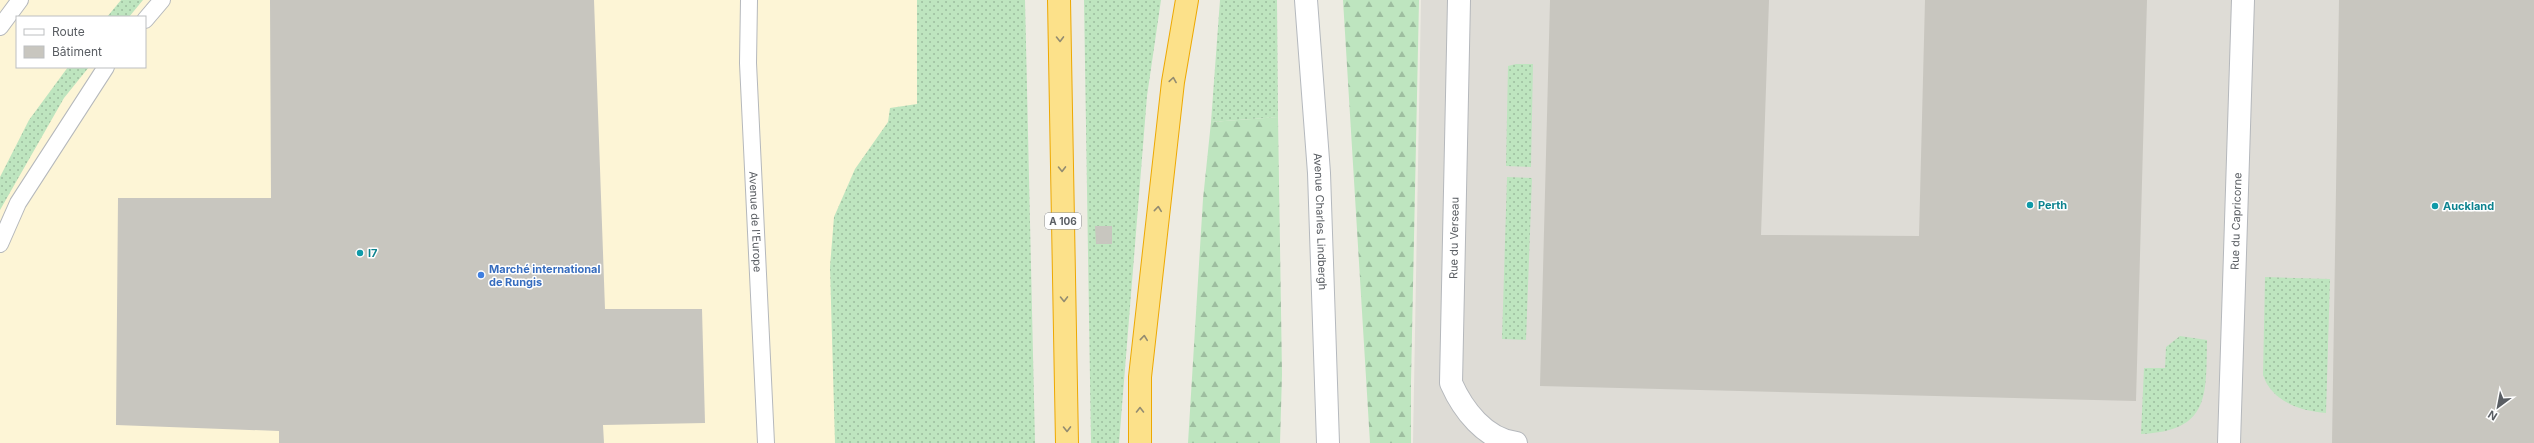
<svg xmlns="http://www.w3.org/2000/svg" width="2534" height="443" viewBox="0 0 2534 443" font-family="Inter,sans-serif">
<style>
.commercial{fill:#fdf5d6;fill-rule:evenodd}
.industrial{fill:#dedcd6}
.grass{fill:url(#grass-dots)}
.forest{fill:url(#forest-firs)}
.building{fill:#c8c6bf}
.lines{fill:none;stroke-linecap:round;stroke-linejoin:round}
.lane-casing{stroke:#b5b8bc;stroke-width:18}
.street-casing{stroke:#b5b8bc;stroke-width:24}
.secondary-casing{stroke:#b5b9be;stroke-width:24}
.highway-casing{stroke:#eda802;stroke-width:24}
.lane{stroke:#fff;stroke-width:16}
.street{stroke:#fff;stroke-width:22}
.secondary{stroke:#fff;stroke-width:22}
.highway{stroke:#fce18a;stroke-width:22}
.oneway{stroke:#938c71}
.culture-dot{fill:#0f9aa8;stroke:#fff;stroke-width:1.5}
.shop-dot{fill:#3f7fe0;stroke:#fff;stroke-width:1.5}
.labels{text-anchor:middle;dominant-baseline:central;stroke-width:3;stroke-linejoin:round;paint-order:stroke}
.shield{fill:#fff;stroke:#8c8e92;stroke-width:1}
.shield-label{font-size:10px;font-weight:bold;fill:#5a5e63}
.culture-label{font-size:11px;font-weight:bold;fill:#0d838f;stroke:#fff;text-anchor:start}
.street-label{font-size:11px;fill:#5a5e63;stroke:#fff}
.shop-label{font-size:11px;font-weight:bold;fill:#366cbe;stroke:#fff;text-anchor:start}
</style>
<defs>
<pattern id="grass-dots" width="8" height="8" patternUnits="userSpaceOnUse"><rect width="8" height="8" fill="#bee5bf"/><path d="M2 2h.1M6 6h.1" fill="none" stroke="#9dbd9f" stroke-width="1.8" stroke-linecap="round"/></pattern>
<pattern id="forest-firs" width="22" height="20" patternUnits="userSpaceOnUse"><rect width="22" height="20" fill="#bee5bf"/><path d="M5 1l3.5 6h-7zM16 11l3.5 6h-7z" fill="#9dbd9f"/></pattern>
</defs>
<rect width="100%" height="100%" fill="#edebe2"/>
<path class="commercial" d="M0 0H960L963 443H0ZM17 17H145V67H17Z"/>
<path class="industrial" d="M1421 0H2534V443H1413Z"/>
<path class="grass" d="M121 0H143L129 17H107Z
M917 0H1025L1035 443H835L830 267 834 217 855 169 888 122 890 108 917 104Z
M1084 0H1161L1147 96 1119 443H1091Z
M1220 0H1277L1278 117 1211 122Z
M1516 64H1533L1531 167 1506 166 1508 66Z
M68 67H89L64 98 0 210V177L29 120Z
M1507 177 1532 178 1526 340 1502 339Z
M2265 277 2330 279 2326 413C2301 411 2272 402 2263 375Z
M2180 336 2207 340C2206 396 2210 431 2141 434L2144 368H2165L2166 347Z"/>
<path class="forest" d="M1343 0H1419L1411 382V443H1370Z
M1278 117 1282 374 1280 443H1188L1203 199 1211 122Z"/>
<path class="building" d="M270 0H594L605 309H702L705 423 603 425 604 443H279V431L116 425 118 198H271Z
M1550 0H1769L1761 235 1919 236 1925 0H2147L2136 401 1540 386Z
M2339 0H2534V443H2332Z
M1095 226H1112V244H1096Z"/>
<g class="lines">
<g class="lane-casing">
<g id="lane">
<path id="s1" d="M749 0 748 63 766 443"/>
<path d="M145 20 162 0"/>
<path d="M0 27 20 0"/>
<path d="M0 244 18 203 106 67"/>
</g>
</g>
<g class="street-casing">
<g id="street">
<path d="M1459 0 1451 383C1463 410 1485 439 1516 443"/>
<path id="s2" d="M2229 443 2243 0"/>
</g>
</g>
<g class="secondary-casing">
<g id="secondary">
<path id="s3" d="M1306 0 1319 173 1328 443"/>
</g>
</g>
<g class="highway-casing">
<path id="highway" d="M1059 0 1067 443
M1140 443V377L1173 82 1187 0"/>
</g>
<use href="#lane" class="lane"/>
<use href="#street" class="street"/>
<use href="#secondary" class="secondary"/>
<use href="#highway" class="highway"/>
</g>
<defs><path id="oneway-chevron" d="M-2-3.5L2.5 0L-2 3.5" fill="none" stroke-width="1.6" stroke-linecap="round" stroke-linejoin="round"/></defs>
<g class="oneway">
<use href="#oneway-chevron" transform="translate(1060 39) rotate(89)"/>
<use href="#oneway-chevron" transform="translate(1173 80) rotate(-81)"/>
<use href="#oneway-chevron" transform="translate(1062 169) rotate(89)"/>
<use href="#oneway-chevron" transform="translate(1158 209) rotate(-84)"/>
<use href="#oneway-chevron" transform="translate(1064 299) rotate(89)"/>
<use href="#oneway-chevron" transform="translate(1144 338) rotate(-84)"/>
<use href="#oneway-chevron" transform="translate(1140 410) rotate(-90)"/>
<use href="#oneway-chevron" transform="translate(1067 429) rotate(89)"/>
</g>
<g class="culture-dot">
<circle cx="2030" cy="205" r="4"/>
<circle cx="2435" cy="206" r="4"/>
<circle cx="360" cy="253" r="4"/>
</g>
<circle class="shop-dot" cx="481" cy="275" r="4"/>
<g class="labels">
<rect class="shield" x="1045" y="213" width="36" height="16" rx="3"/>
<g class="shield-label">
<text x="1063" y="221">A 106</text>
</g>
<g class="culture-label">
<text x="2038" y="205">Perth</text>
<text x="2443" y="206">Auckland</text>
<text x="368" y="253">I7</text>
</g>
<g class="street-label">
<text stroke="none"><textPath href="#s3" startOffset="222">Avenue Charles Lindbergh</textPath></text>
<text stroke="none"><textPath href="#s1" startOffset="222">Avenue de l'Europe</textPath></text>
<text stroke="none"><textPath href="#s2" startOffset="222">Rue du Capricorne</textPath></text>
<text transform="translate(1454 238) rotate(-89)">Rue du Verseau</text>
</g>
<g class="shop-label">
<text x="489" y="269">Marché international<tspan x="489" dy="13">de Rungis</tspan></text>
</g>
</g>
<rect x="16" y="16" width="130" height="52" fill="#ffffff" stroke="#bdbfc1"/>
<rect x="24" y="29" width="20" height="6" fill="#ffffff" stroke="#bdbfc1"/>
<text x="52" y="36" font-size="12" fill="#5a5e63">Route</text>
<rect x="24" y="46" width="20" height="12" fill="#c8c6bf" stroke="#bdbfc1"/>
<text x="52" y="56" font-size="12" fill="#5a5e63">Bâtiment</text>
<g transform="translate(2498 407) rotate(212)" stroke="#ffffff" stroke-width="3" paint-order="stroke">
<path d="M0-3L7 15L0 10L-7 15Z" fill="#5a5e63"/>
<text y="-6" font-size="11" font-weight="bold" text-anchor="middle" fill="#5a5e63">N</text>
</g>
</svg>
